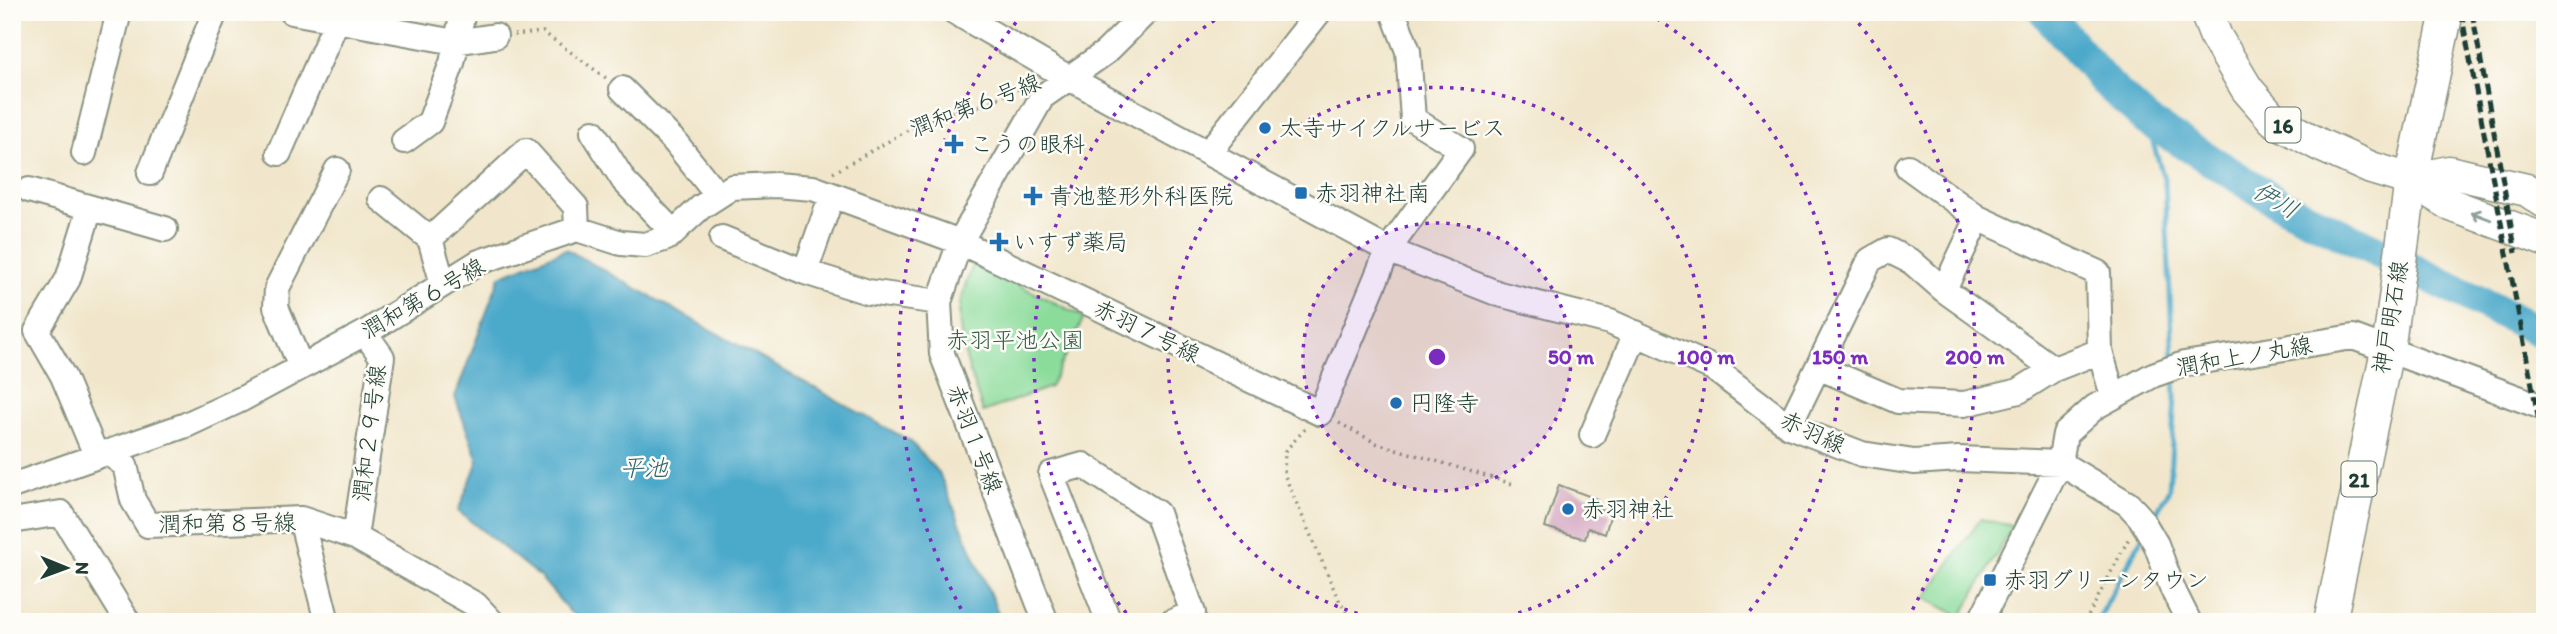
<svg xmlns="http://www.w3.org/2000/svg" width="2557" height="634" viewBox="0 0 2557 634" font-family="Itim,'Klee One',sans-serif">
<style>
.green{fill:#8bdc9b;stroke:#558c68;stroke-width:2}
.water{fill:#4ca9ca;stroke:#36737f;stroke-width:2}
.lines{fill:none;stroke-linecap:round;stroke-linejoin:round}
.stream{stroke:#4ca9ca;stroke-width:5}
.river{stroke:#4ca9ca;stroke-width:32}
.building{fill:#cc95b6}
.minor-casing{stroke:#889280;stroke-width:28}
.major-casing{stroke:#889280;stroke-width:35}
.path{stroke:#889280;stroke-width:3.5;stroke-dasharray:2 5;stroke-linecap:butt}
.minor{stroke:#fff;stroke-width:24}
.major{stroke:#fff;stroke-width:32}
.rail{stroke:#1f3d34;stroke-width:5;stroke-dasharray:10 5;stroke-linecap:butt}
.oneway{stroke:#8f9e9a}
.ring{fill:none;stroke:#7b2cbf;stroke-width:3.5;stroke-dasharray:3.5 7}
.poi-dot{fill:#1f6fb2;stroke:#fdfcf7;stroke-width:2.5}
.labels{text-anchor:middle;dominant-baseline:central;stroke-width:5;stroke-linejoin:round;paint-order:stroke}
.shield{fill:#fdfcf7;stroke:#62766e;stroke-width:2}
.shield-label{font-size:21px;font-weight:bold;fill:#1f3d34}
.street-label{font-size:23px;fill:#1f3d34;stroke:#fdfcf7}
.poi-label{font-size:23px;fill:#1f3d34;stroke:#fdfcf7;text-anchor:start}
.park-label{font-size:23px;fill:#355d49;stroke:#fdfcf7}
.water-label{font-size:24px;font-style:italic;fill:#2f6368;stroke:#fdfcf7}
.centre{fill:#7b2cbf;stroke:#fdfcf7;stroke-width:3.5}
.ring-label{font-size:21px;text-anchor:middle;font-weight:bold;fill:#7b2cbf;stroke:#fdfcf7;stroke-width:5;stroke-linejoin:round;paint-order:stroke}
</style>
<rect width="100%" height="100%" fill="#fdfcf7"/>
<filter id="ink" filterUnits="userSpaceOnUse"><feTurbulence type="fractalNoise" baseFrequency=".0143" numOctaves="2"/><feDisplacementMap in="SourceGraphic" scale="14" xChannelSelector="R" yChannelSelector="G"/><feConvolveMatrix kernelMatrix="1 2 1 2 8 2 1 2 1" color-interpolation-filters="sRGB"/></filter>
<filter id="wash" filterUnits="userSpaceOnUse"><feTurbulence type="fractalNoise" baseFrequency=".00686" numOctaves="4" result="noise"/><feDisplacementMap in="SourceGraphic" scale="28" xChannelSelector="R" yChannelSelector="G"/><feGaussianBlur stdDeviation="1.57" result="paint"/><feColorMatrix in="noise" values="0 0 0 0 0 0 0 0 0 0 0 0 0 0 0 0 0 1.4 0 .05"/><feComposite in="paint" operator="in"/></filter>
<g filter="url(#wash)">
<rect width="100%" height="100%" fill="#f1e6cb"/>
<path class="green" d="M974 263 1084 317 1050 387 983 412C973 381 956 337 960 305 962 290 969 276 974 263Z
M1980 519 2013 526 1961 617 1925 598Z"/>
<path class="water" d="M566 249 910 441 939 473 1002 622H583L569 611 541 578 458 511 478 461 455 397 500 276Z"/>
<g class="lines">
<path class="stream" d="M2146 120 2165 182 2173 361
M2152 521 2169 489 2175 398 2174 374
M2097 622 2142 538"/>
<path class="river" d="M2045 12 2105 82 2146 120 2281 204 2545 334"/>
</g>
<g id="blocks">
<path class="building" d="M1559 485 1597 499 1594 508 1611 513 1605 534 1588 528 1585 539 1545 527Z"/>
</g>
</g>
<g filter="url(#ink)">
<use href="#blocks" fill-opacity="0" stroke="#889280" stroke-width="2"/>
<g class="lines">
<g class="minor-casing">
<path id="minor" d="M292 12 455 42 495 36
M955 12 1067 77 1388 250 1499 294 1610 322 1713 368 1789 426 1862 454 1914 462 1959 459 2060 463 2128 504 2140 517 2156 544 2173 590 2189 622
M622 89 675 142 718 196
M593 132 624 181 674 233
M404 141 430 122 452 63 463 12
M84 153 119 12
M279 153 336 22
M1208 153 1319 12
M1908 167 1978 218
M150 173 215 12
M29 190 165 229
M381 199 430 239
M90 208 68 279 37 331 63 376 96 455
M722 238 805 272 868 292 939 302
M805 272 832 195
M443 284 430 239 526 151 576 207 577 229
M1944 290 1978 218 2098 273 2100 351 2113 396
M301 367 276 307 277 288 337 170
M1818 367 1898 401 1964 404 2019 391 2054 369 2100 351
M1789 426 1870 260 1888 250 1912 262 1944 290 2054 369
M1592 435 1636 333
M107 452 125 465 133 500 148 525 301 519 355 537 476 605 492 622
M12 486 186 425 242 399 365 333 479 262 577 229 621 243 645 245 667 238 701 207 732 187 775 185 813 188 960 242 1320 413 1388 250 1461 149 1413 119 1408 51 1393 12
M301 519 327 622
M12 521 61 513 128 622
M355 537 382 357 365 333
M1046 622 942 354 939 302 960 242 1042 97 1106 52 1146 12
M1109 622 1051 474 1083 465 1157 513 1193 613 1172 622
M1980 622 2060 463 2065 434 2095 407 2153 375 2184 364 2353 337 2545 408"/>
</g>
<g class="major-casing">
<path id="major" d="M2206 12 2216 37 2247 89 2274 120 2320 145 2371 168 2411 180 2451 205 2545 240
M2411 180 2449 172 2527 190 2545 202
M2330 622 2390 336 2411 180 2447 12"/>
</g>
<path class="path" d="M514 35 543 32 606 78
M833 173 922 122 957 110 983 105 1023 87
M1339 423 1376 443 1516 485
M1305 429 1285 451 1284 474 1337 596 1351 622
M2085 622 2129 538"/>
<use href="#minor" class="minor"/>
<use href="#major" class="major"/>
<path class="rail" d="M2461 12 2545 453
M2472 12 2516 253"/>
</g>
<defs><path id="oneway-shaft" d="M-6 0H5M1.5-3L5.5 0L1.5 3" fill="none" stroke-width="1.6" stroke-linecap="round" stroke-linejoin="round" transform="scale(1.75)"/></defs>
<use class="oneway" href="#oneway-shaft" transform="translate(2481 216) rotate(-159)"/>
</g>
<circle cx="1437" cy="357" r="134" fill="#7b2cbf" fill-opacity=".12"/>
<g class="ring">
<circle cx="1437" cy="357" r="134"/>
<path d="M1388 621A269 269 0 1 1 1486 621"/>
<path d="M1133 621A403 403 0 0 1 1226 13M1648 13A403 403 0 0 1 1741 621"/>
<path d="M966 618A538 538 0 0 1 1022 15M1852 15A538 538 0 0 1 1908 618"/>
</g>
<g class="poi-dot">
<circle cx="1265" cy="128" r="7"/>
<path d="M950.5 133.5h7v7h7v7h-7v7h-7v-7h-7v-7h7z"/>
<rect x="1294" y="186" width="14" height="14" rx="3.5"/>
<path d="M1029.5 185.5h7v7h7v7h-7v7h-7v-7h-7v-7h7z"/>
<path d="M995.5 231.5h7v7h7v7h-7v7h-7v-7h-7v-7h7z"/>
<circle cx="1396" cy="403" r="7"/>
<circle cx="1568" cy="509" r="7"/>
<rect x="1983" y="573" width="14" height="14" rx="3.5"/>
</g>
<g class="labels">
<g class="shield">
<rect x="2265.5" y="107.5" width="35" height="35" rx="5"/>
<rect x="2341.5" y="461.5" width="35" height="35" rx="5"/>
</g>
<g class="shield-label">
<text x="2283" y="125">16</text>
<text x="2359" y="479">21</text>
</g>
<g class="street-label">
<text transform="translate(975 105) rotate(-21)">潤和第６号線</text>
<text transform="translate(423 298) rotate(-30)">潤和第６号線</text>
<text transform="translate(2390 317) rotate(-80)">神戸明石線</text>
<text transform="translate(1147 331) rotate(26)">赤羽７号線</text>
<text transform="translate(2244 356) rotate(-10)">潤和上ノ丸線</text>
<text transform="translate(1813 432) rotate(25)">赤羽線</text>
<text transform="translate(369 433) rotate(-83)">潤和２９号線</text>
<text transform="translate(975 439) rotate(69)">赤羽１号線</text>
<text transform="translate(227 523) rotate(-1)">潤和第８号線</text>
</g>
<g class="poi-label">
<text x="1279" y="128">太寺サイクルサービス</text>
<text x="970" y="144">こうの眼科</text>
<text x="1315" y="193">赤羽神社南</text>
<text x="1049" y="196">青池整形外科医院</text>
<text x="1013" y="242">いすず薬局</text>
<text x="1410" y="403">円隆寺</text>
<text x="1582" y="509">赤羽神社</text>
<text x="2004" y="580">赤羽グリーンタウン</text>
</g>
<g class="park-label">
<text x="1015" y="340">赤羽平池公園</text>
</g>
<g class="water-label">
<text transform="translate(2276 200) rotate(30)">伊川</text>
<text x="644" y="467">平池</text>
</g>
</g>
<circle cx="1437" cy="357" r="10" class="centre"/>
<g class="ring-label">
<text x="1571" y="364">50 m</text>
<text x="1706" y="364">100 m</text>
<text x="1840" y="364">150 m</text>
<text x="1975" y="364">200 m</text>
</g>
<rect width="2557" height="634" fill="none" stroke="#fdfcf7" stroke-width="42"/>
<g transform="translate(66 568) rotate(91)" stroke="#fdfcf7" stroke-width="5" paint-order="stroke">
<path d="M0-5L12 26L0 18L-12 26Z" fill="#1f3d34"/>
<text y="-10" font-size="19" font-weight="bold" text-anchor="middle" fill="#1f3d34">N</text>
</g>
</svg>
